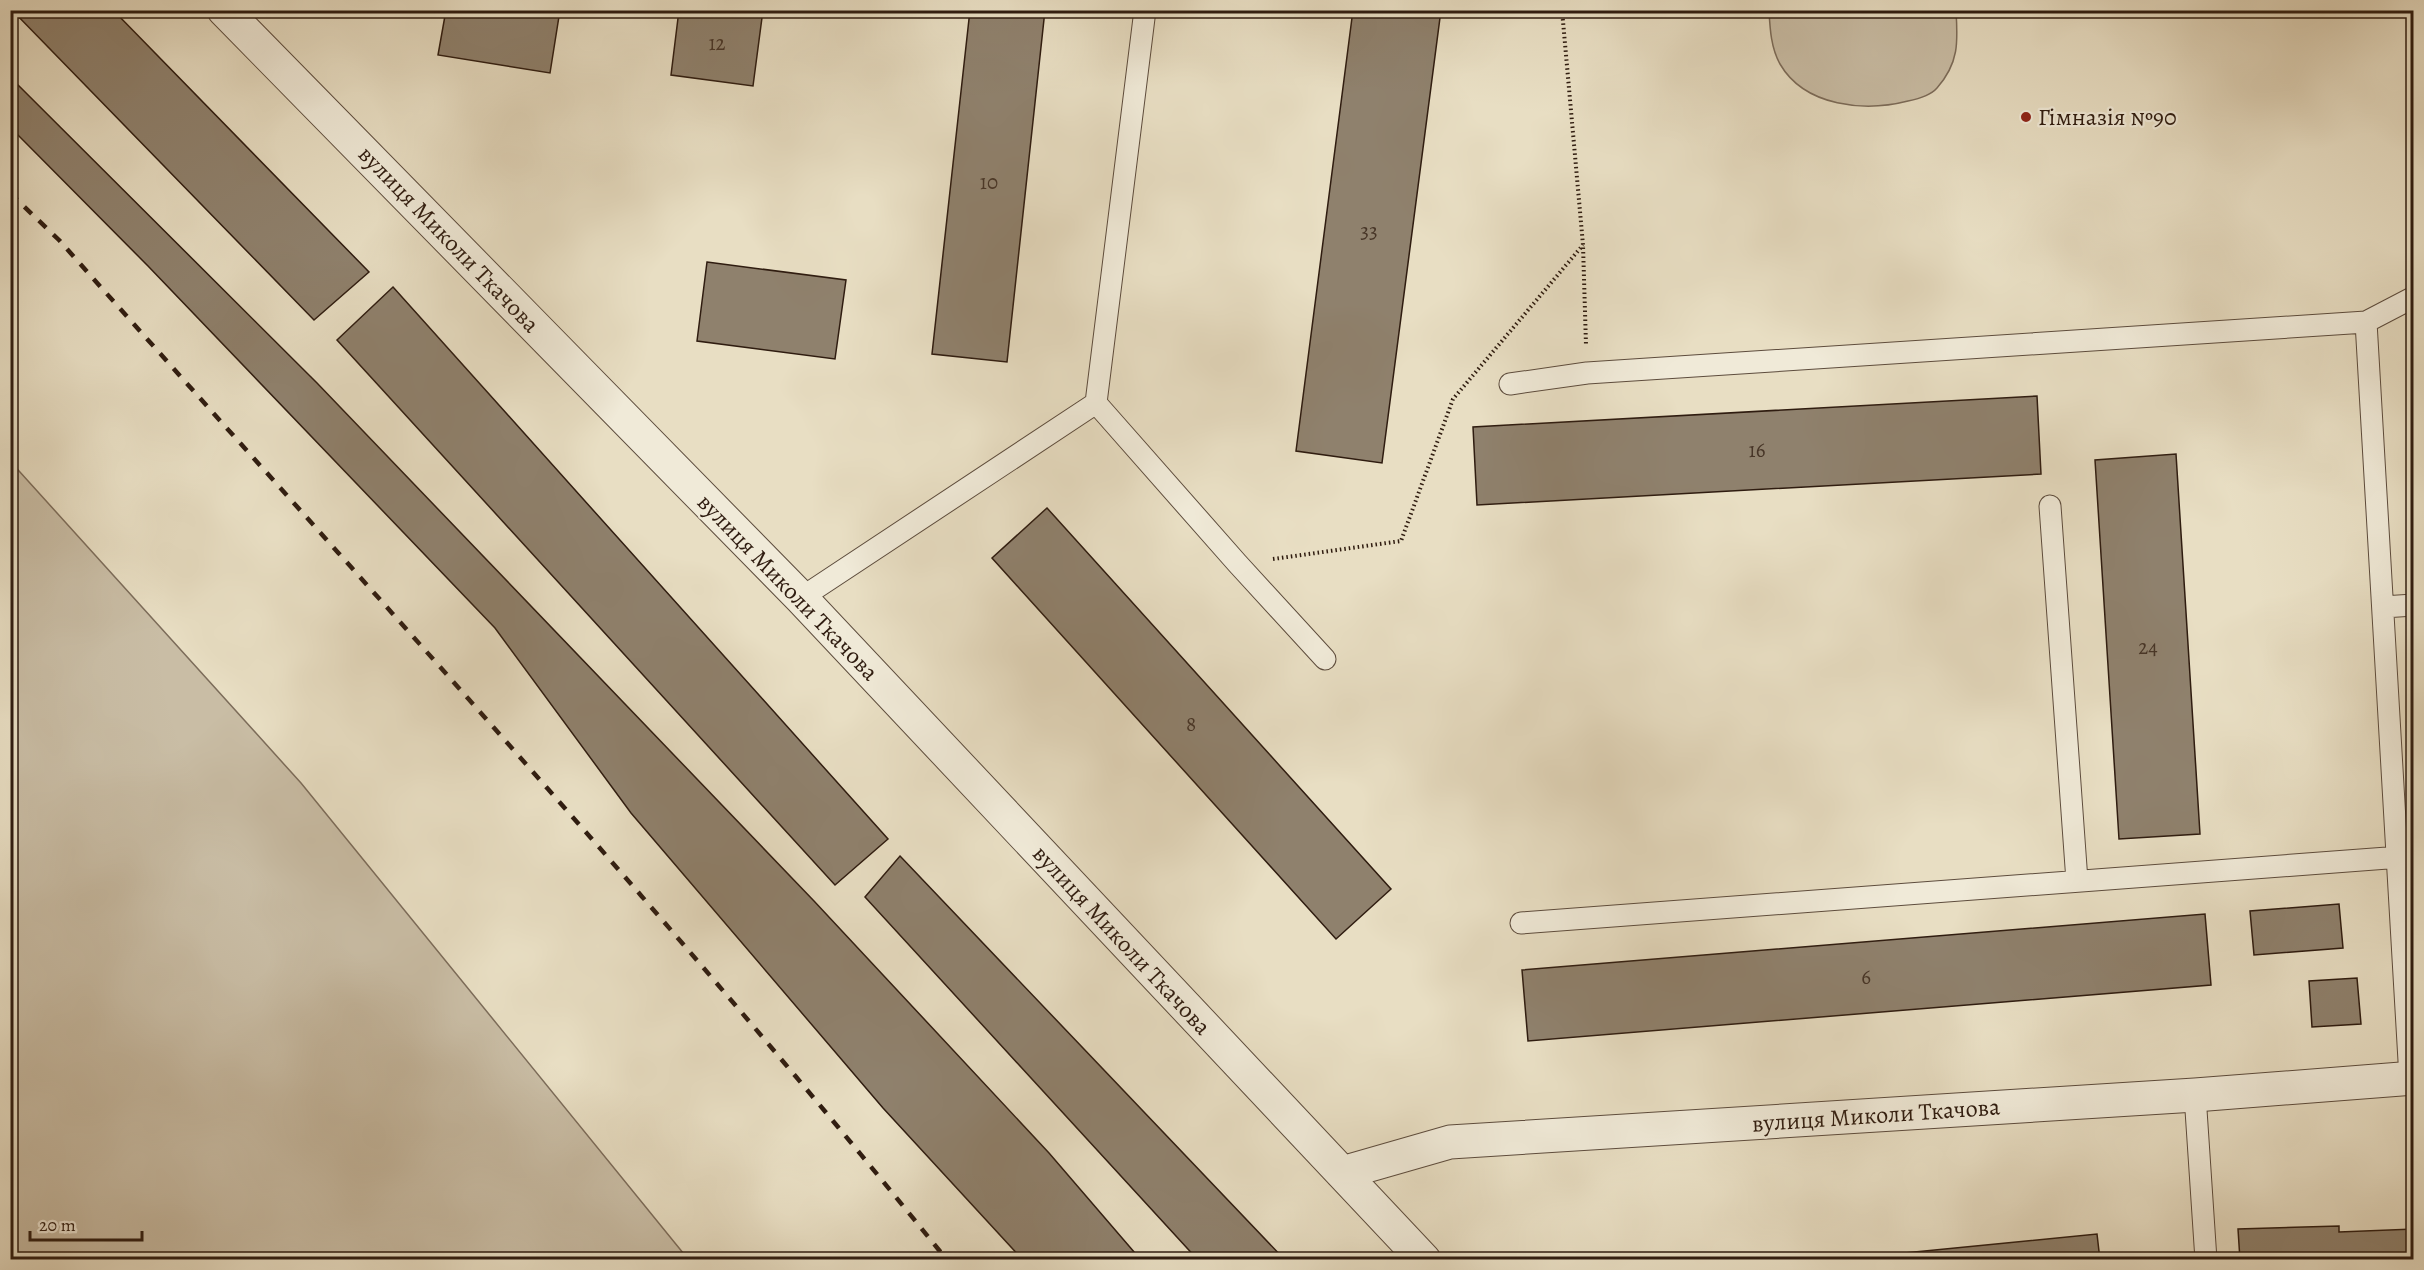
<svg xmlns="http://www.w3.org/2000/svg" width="2424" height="1270" viewBox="0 0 2424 1270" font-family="Alegreya,serif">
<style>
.green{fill:#c9bda5;stroke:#7c6c5a;stroke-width:1.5}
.building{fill:#8f816d;stroke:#2f1c10;stroke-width:1.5}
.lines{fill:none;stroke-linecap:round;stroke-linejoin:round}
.service-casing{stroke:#5d4c3d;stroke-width:23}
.minor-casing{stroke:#5d4c3d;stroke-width:35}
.path{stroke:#2f1c10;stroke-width:4;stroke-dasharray:1.5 3;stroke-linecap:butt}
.service{stroke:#f0ead8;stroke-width:21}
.minor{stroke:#f0ead8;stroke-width:33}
.rail{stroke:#2f1c10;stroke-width:4.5;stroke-dasharray:10 10;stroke-linecap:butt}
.poi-dot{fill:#8f2418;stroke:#f0ead8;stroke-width:2}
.labels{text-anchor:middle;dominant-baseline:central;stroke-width:4.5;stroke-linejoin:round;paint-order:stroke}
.number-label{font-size:21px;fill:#473527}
.poi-label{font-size:24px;fill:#2f1c10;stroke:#f0ead8;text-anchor:start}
.street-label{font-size:24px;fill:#2f1c10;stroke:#f0ead8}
</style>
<rect width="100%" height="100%" fill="#e8dec3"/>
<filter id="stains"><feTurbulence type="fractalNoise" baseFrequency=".00333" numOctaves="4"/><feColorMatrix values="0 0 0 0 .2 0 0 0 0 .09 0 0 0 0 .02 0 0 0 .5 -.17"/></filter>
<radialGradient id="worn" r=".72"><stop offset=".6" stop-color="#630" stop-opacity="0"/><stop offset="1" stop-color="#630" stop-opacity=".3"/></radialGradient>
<path class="green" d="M1769 11H1956C1958 42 1959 63 1937 88 1930 96 1918 99 1908 101 1865 112 1805 107 1780 64 1771 48 1770 29 1769 11Z
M10 461 301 783 688 1259H11Z"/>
<path class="building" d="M12 10H113L369 272 314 320Z
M446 10H560L550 73 438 55Z
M679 10H763L753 86 671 75Z
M970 10H1045L1007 362 932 354Z
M1353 10H1441L1382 463 1296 451Z
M10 77 317 383 814 901 1049 1153 1141 1260H1023L883 1108 631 813 495 628 148 266 10 127Z
M707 262 846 280 835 359 697 341Z
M393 287 888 839 835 885 337 340Z
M2037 396 2041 474 1477 505 1473 427Z
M2176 454 2200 834 2119 839 2095 460Z
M1047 508 1391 889 1336 939 992 558Z
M900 856 1285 1260H1198L865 897Z
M2339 904 2343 948 2254 955 2250 911Z
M2205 914 2211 985 1528 1041 1522 970Z
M2357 978 2361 1024 2312 1027 2309 981Z
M2339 1226V1232L2414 1229V1260H2240L2238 1229Z
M2097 1234 2100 1260H1833Z"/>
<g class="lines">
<g class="service-casing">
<path id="service" d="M2366 322 2410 1078
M1510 384 1587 373 2366 322 2414 297
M1096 403 1145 10
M2050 506 2077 881
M801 598 1096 403 1237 563 1325 659
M2383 607 2414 605
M1521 923 2414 856
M2195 1095 2206 1260"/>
</g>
<g class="minor-casing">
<path id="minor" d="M224 10 801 598 1424 1260
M1342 1173 1450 1142 2195 1095 2414 1078"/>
</g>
<path class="path" d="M1562 10 1583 245 1586 345
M1273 559 1401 541 1453 399 1583 245"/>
<use href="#service" class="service"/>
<use href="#minor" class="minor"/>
<path class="rail" d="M10 193 59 240C358 577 664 909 947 1260"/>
</g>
<circle class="poi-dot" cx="2026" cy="117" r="6"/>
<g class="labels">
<g class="number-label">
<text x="717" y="43">12</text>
<text x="989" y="182">10</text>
<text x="1369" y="231">33</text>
<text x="1757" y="450">16</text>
<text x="2148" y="647">24</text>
<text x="1191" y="724">8</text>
<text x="1866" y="977">6</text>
</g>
<g class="poi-label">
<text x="2038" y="117">Гімназія №90</text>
</g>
<g class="street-label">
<text transform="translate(449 239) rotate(46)">вулиця Миколи Ткачова</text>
<text transform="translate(788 587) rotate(46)">вулиця Миколи Ткачова</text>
<text transform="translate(1122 940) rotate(47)">вулиця Миколи Ткачова</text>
<text transform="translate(1876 1115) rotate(-4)">вулиця Миколи Ткачова</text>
</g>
</g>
<rect width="2424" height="1270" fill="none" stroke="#e8dec3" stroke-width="36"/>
<rect x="12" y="12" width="2400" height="1246" fill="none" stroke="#2f1c10" stroke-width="3"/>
<rect x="18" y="18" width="2388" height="1234" fill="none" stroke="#2f1c10" stroke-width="1.5"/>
<path d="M30 1231v9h112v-9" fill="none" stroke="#2f1c10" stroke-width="3"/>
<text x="39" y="1231" font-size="18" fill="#2f1c10" stroke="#f0ead8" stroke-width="4.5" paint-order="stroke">20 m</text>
<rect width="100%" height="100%" filter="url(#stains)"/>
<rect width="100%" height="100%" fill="url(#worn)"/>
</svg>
